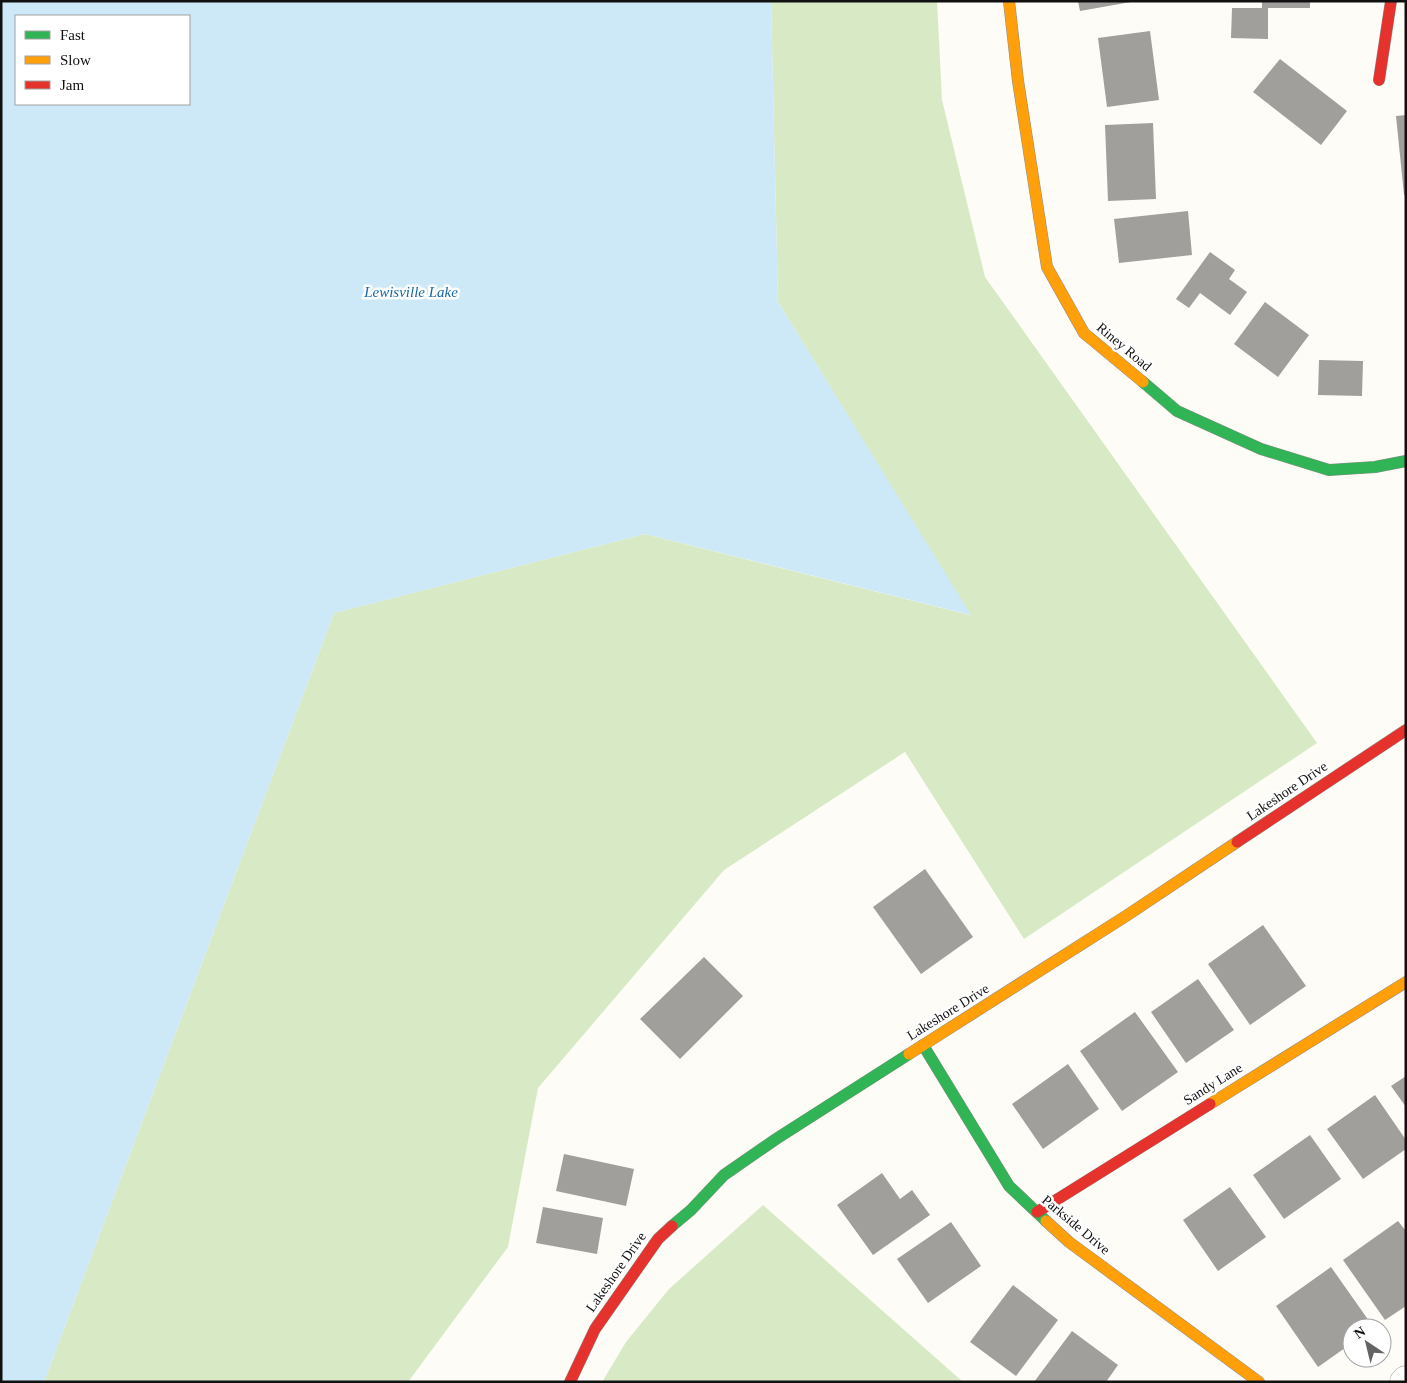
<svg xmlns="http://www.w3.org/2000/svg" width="1407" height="1383" viewBox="0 0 1407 1383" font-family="Georgia,serif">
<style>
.forest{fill:#d8eac5}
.water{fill:#cde8f7;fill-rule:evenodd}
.building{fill:#a19f9c}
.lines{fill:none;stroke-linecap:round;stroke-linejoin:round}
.street-casing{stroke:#979795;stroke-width:29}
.fast-casing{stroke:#8e8d8b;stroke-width:12}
.slow-casing{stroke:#8e8d8b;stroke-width:12}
.jam-casing{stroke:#8e8d8b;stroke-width:12}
.street{stroke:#fffffe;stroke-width:28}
.fast{stroke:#30b455;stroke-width:11}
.slow{stroke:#ff9f0a;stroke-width:11}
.jam{stroke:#e5322d;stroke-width:11}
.labels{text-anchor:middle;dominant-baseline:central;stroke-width:5;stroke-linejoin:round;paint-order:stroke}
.street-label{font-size:14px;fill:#111;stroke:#fff}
.water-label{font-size:15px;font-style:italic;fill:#1768a6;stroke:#fff}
</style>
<rect width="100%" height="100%" fill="#fdfcf7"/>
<path class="forest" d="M771 1H937L942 100 985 277 1317 743 1024 939 905 752 724 870 538 1088 508 1247 408 1382H44L334 613 645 534 970 615 778 302Z
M763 1205 963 1382H602L626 1342 669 1289Z"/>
<path class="water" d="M1 1H771L778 302 971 615 645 534 334 613 44 1382H1ZM16 16H189V104H16Z"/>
<path class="building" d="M1078 1H1131V2L1080 11Z
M1262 1H1310V8H1268V39L1231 38 1232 8H1262Z
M1150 31 1159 100 1107 107 1098 38Z
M1280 59 1347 111 1321 145 1253 92Z
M1406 115V195H1404L1396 116Z
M1153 123 1156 199 1108 201 1105 125Z
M1188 211 1192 255 1119 263 1114 219Z
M1210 252 1235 270 1229 279 1247 292 1230 315 1200 293 1189 308 1176 299Z
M1265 302 1309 335 1278 377 1234 344Z
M1319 360 1363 361 1362 396 1318 395Z
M925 869 973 937 921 974 873 907Z
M1263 925 1306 986 1250 1025 1208 964Z
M704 957 743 996 680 1059 640 1019Z
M1198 979 1234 1030 1186 1063 1151 1012Z
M1135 1012 1178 1072 1122 1111 1080 1051Z
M1068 1064 1099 1109 1043 1149 1012 1104Z
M1406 1076V1107L1391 1086Z
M1375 1095 1406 1140V1149L1363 1179 1327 1129Z
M1310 1135 1341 1179 1284 1219 1253 1175Z
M564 1154 634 1169 626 1206 556 1191Z
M882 1173 900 1199 912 1190 930 1215 873 1255 837 1205Z
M1230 1187 1266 1237 1218 1271 1183 1220Z
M543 1207 603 1218 597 1254 536 1243Z
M1398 1221 1406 1231V1306L1385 1320 1343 1260Z
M951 1222 981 1266 928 1303 897 1259Z
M1331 1267 1374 1328H1352V1343L1318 1367 1276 1306Z
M1013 1285 1058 1320 1016 1376 970 1342Z
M1072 1331 1118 1365 1106 1382H1034Z"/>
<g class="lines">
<g class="street-casing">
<path id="street" d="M1404 1382 1406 1380"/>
</g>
<g class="fast-casing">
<path id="fast" d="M1143 382 1177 411 1261 449 1329 470 1375 467 1406 461
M923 1045 1009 1186 1046 1221
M672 1226 691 1210 724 1175 776 1139 909 1054"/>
</g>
<g class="slow-casing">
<path id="slow" d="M1009 1 1018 81 1047 267 1084 333 1143 382
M909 1054 1126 916 1237 842
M1210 1104 1406 982
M1046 1221 1069 1242 1259 1382"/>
</g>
<g class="jam-casing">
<path id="jam" d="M1379 80 1391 1
M1237 842 1406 730
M1037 1212 1210 1104
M570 1382 595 1329 658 1239 672 1226"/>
</g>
<use href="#street" class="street"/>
<use href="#fast" class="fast"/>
<use href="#slow" class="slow"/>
<use href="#jam" class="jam"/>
</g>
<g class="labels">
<g class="street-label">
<text transform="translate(1124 347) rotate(40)">Riney Road</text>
<text transform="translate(1287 791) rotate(-34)">Lakeshore Drive</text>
<text transform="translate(948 1012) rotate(-32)">Lakeshore Drive</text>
<text transform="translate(1213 1084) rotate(-32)">Sandy Lane</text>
<text transform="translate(1076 1225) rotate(40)">Parkside Drive</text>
<text transform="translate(616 1272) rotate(-55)">Lakeshore Drive</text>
</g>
<g class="water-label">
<text x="411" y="292">Lewisville Lake</text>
</g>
</g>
<rect width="1407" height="1383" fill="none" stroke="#111111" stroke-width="5"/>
<rect x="15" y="15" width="175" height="90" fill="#ffffff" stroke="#a0a0a0"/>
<rect x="25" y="31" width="25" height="8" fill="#30b455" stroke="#a0a0a0"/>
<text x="60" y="40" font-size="15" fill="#111111">Fast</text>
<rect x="25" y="56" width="25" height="8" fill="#ff9f0a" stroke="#a0a0a0"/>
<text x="60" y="65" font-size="15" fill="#111111">Slow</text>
<rect x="25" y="81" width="25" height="8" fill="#e5322d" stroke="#a0a0a0"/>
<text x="60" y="90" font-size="15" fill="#111111">Jam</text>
<g transform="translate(1367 1343) rotate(325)"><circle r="24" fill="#ffffff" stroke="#a0a0a0"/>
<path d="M0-4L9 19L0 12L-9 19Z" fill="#646362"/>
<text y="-8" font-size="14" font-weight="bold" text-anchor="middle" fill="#111111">N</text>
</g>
</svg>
